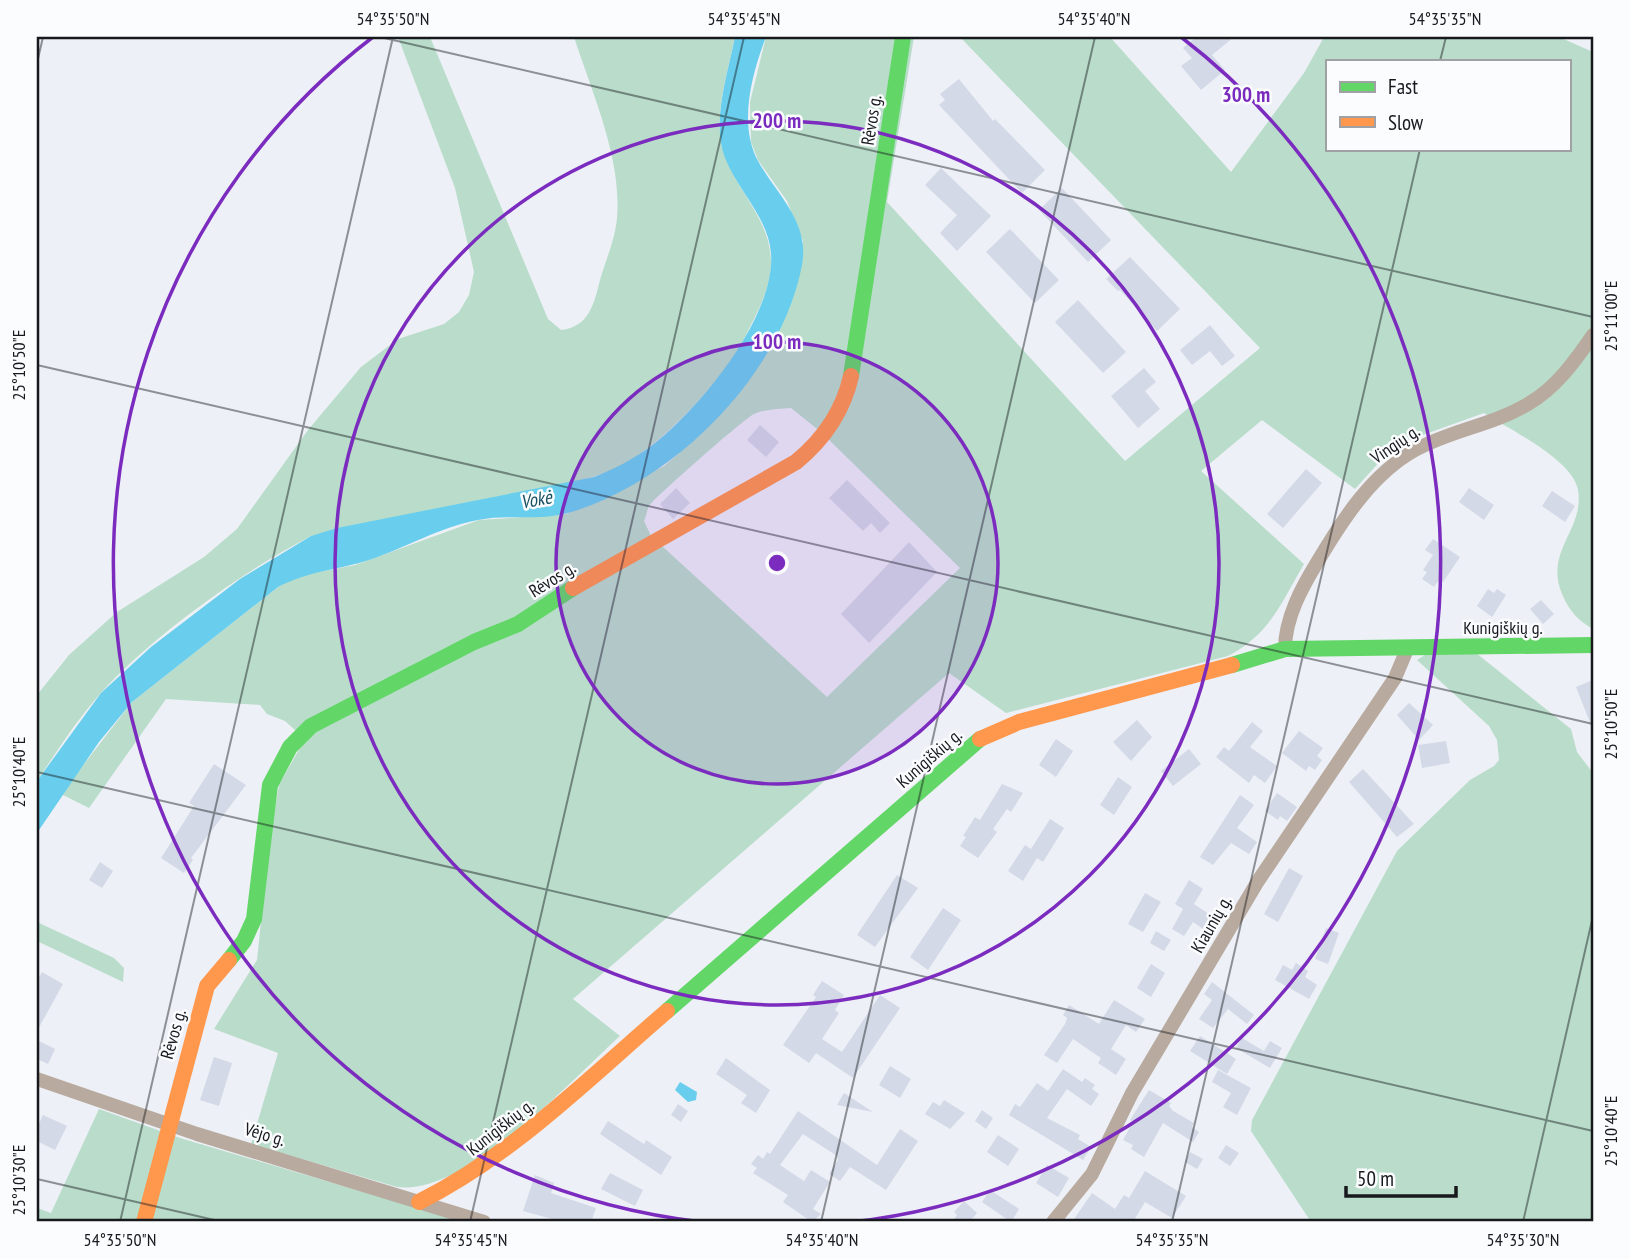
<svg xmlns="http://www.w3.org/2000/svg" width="1630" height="1259" viewBox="0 0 1630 1259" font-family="'PT Sans Narrow',sans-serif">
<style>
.green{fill:#b9ddca;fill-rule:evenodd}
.water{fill:#69ceed}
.building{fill:#d3d9e6}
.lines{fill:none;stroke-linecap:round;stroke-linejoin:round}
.street{stroke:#b8aa9e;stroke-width:14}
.fast{stroke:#63d668;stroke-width:16}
.slow{stroke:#ff974d;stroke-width:16}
.ticks{fill:none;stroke:#17191c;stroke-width:2;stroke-opacity:0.45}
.ring{fill:none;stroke:#7b2cbf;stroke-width:3.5}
.labels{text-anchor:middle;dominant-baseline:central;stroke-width:5;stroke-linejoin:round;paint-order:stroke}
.street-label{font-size:18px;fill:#17191c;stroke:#fbfcfe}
.water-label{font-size:19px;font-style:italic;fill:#174f60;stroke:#fbfcfe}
.centre{fill:#7b2cbf;stroke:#fbfcfe;stroke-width:3.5}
.ring-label{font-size:21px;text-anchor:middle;font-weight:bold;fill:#7b2cbf;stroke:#fbfcfe;stroke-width:5;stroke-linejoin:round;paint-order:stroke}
.neatline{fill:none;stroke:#17191c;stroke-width:2.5}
.ticks-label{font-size:18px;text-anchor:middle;fill:#17191c}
</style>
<rect width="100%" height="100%" fill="#edf0f6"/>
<path class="green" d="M398 37H430L548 319 561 330C589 327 594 304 600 280 606 259 615 240 617 218 622 158 592 93 574 37H735C728 73 711 121 725 157 739 194 771 221 771 263 771 289 756 314 745 337 726 377 661 446 621 466 586 483 546 487 508 495 442 508 377 522 311 536 243 571 151 637 100 694 76 721 57 751 37 781V695L69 655 117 612 204 557 237 529 308 430 361 367 398 339 444 324 459 312 469 295 474 272 455 188Z
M766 37H914L887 202 1125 461 1260 348 960 37H1110L1231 172 1304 73 1324 37H1559L1593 52V629C1577 620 1569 610 1562 594 1544 551 1585 529 1578 490 1573 460 1509 429 1484 413L1406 441 1381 460 1355 489 1262 420 1201 471 1304 564C1281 603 1270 634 1228 656L1006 713 949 673 573 999 620 1036C570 1081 467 1196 397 1187L251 1144 278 1053 214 1029 257 960 269 843 279 785 305 739 285 721 267 714 260 705 166 699 89 808 61 794 132 702 278 587 298 576 355 565 479 520 567 514 664 466 702 433 735 397 768 349 803 241 787 201 758 160 751 142 750 102ZM1327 61H1569V149H1327ZM791 408 821 432 960 568 827 697 651 536 644 521C646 517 647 510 649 506 654 498 746 417 754 414 765 409 779 409 791 408Z
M1476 653 1571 729 1577 752 1593 773V1222H1311L1251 1131 1252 1120 1397 851 1470 780 1494 766 1499 760 1497 740 1489 726 1417 660 1425 655Z
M37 922 114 958 124 968 123 982 37 941Z
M99 1109 180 1138 465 1222H37V1208L51 1213Z"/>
<path class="water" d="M735 37H766C752 73 738 124 758 161 777 195 810 222 802 265 781 375 674 482 568 513 540 521 507 514 478 520 440 527 405 548 369 560 338 570 308 571 278 587L132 702 99 742 37 833V781L101 693 151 647 240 579 311 536 337 528 594 477C614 469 632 460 650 447 698 411 776 317 771 253 768 217 738 191 725 158 711 122 728 73 735 37Z
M680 1082 697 1092 696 1100 688 1102 675 1090Z"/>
<path class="building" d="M1196 37H1234L1212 55 1225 70 1201 90 1181 66 1192 58 1183 48Z
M959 79 993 121 995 119 1045 170 1022 193 939 105 945 100 940 94Z
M941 168 991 216 957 251 940 233 957 215 925 185Z
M1062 188 1111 240 1088 262 1039 210Z
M1010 229 1059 280 1035 303 986 252Z
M1130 257 1180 309 1157 331 1120 290 1118 291 1106 279Z
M1078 300 1126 352 1103 373 1055 322Z
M1210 325 1235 356 1222 366 1210 351 1192 365 1180 350Z
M1144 368 1156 382 1145 391 1160 409 1138 428 1111 396Z
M760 425 779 442 766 457 747 440Z
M1306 469 1322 483 1283 528 1267 514Z
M847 480 890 523 880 533 871 523 863 531 829 498Z
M676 488 690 503 673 519 660 504Z
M1469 488 1494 505 1484 520 1459 502Z
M1552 491 1575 506 1565 522 1542 506Z
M1433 539 1460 557 1443 582 1439 580 1434 587 1422 579 1427 572 1423 570 1433 555 1425 550Z
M909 542 937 572 869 643 841 614Z
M1488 589 1494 593 1497 589 1506 595 1492 617 1477 606Z
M1541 600 1554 614 1543 624 1530 609Z
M1593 680V730L1576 687Z
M1409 703 1433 725 1419 740 1397 715Z
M1137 720 1152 737 1131 761 1113 742Z
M1252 722 1263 731 1250 747 1277 766 1265 783 1254 775 1249 783 1216 757 1224 747 1229 751Z
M1299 731 1323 748 1317 756 1322 760 1315 770 1309 766 1306 771 1282 753Z
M1056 739 1073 751 1056 777 1039 765Z
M1446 741 1450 763 1422 768 1418 745Z
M1189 749 1201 764 1173 786 1161 771Z
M214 764 246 785 191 858 193 860 184 873 161 858 194 806 189 803Z
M1363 769 1414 824 1397 837 1349 782Z
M1118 777 1132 787 1114 815 1100 805Z
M1002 784 1023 793 1011 812 1007 809 993 829 997 832 978 858 960 846 966 837 963 836 975 817 980 820Z
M1277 793 1297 807 1287 821 1280 816 1278 820 1265 811Z
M1240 795 1254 805 1237 828 1257 842 1249 854 1231 843 1213 865 1200 857Z
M1050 819 1064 828 1043 862 1037 858 1023 881 1008 871 1025 845 1031 849Z
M100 862 113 871 102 888 89 880Z
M1289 868 1303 876 1278 922 1264 914Z
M897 875 918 888 875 947 857 935Z
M1189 880 1203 889 1194 904 1222 923 1213 936 1193 922 1184 936 1172 929 1183 909 1175 904Z
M1145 893 1161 902 1143 932 1128 924Z
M943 908 961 920 928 970 910 957Z
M1326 928 1339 933 1328 964 1315 959Z
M1156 931 1171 940 1164 951 1150 943Z
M1296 963 1308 971 1305 977 1317 985 1309 999 1275 980 1283 965 1292 970Z
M1151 964 1165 973 1151 997 1137 988Z
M42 972 63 984 37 1031V981Z
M822 981 844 995 835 1010 839 1013 822 1039 842 1052 880 995 900 1008 853 1078 816 1053 809 1063 783 1045 816 997 813 995Z
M1212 982 1254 1015 1247 1024 1228 1009 1213 1028 1199 1019 1212 1000 1204 994Z
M1114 1000 1145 1019 1136 1032 1126 1025 1111 1049 1126 1059 1116 1075 1098 1063 1101 1058 1073 1039 1057 1063 1044 1055 1065 1024 1067 1018 1063 1015 1069 1005 1099 1024Z
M1200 1036 1236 1059 1227 1074 1190 1051Z
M1242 1038 1264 1051 1270 1041 1282 1048 1270 1068 1236 1048Z
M37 1040 55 1049 48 1064 37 1059Z
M214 1057 232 1063 219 1106 200 1100Z
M726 1058 770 1090 756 1113 741 1103 747 1095 716 1074Z
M890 1066 911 1079 900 1098 879 1085Z
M1063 1069 1082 1082 1085 1078 1095 1085 1092 1089 1099 1094 1091 1106 1067 1089 1047 1118 1080 1135 1078 1139 1091 1147 1083 1160 1009 1115 1015 1104 1020 1107 1037 1083 1048 1091Z
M1218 1070 1251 1088 1237 1115 1223 1107 1231 1093 1212 1082Z
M1149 1090 1171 1103 1169 1106 1173 1111 1194 1123 1192 1127 1199 1132 1193 1142 1163 1123 1144 1157 1131 1149 1133 1145 1123 1140 1133 1122 1130 1120Z
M844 1093 873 1112 837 1105Z
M944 1100 965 1113 950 1129 925 1114 933 1102 940 1106Z
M678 1104 688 1111 681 1122 671 1115Z
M982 1110 993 1118 986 1129 975 1121Z
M798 1111 877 1165 900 1129 918 1141 886 1190 850 1167 840 1181 829 1174 838 1160 837 1156 803 1134 780 1165 804 1181 811 1170 830 1182 813 1209 821 1214 812 1222 783 1202 788 1195 753 1173 757 1168 751 1164 758 1155 763 1159 767 1152 770 1154Z
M43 1115 67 1126 55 1150 37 1141V1128Z
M608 1121 644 1144 646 1140 672 1157 661 1175 600 1134Z
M998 1135 1019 1149 1008 1166 987 1152Z
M1226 1145 1239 1153 1230 1166 1218 1158Z
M1190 1152 1203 1159 1197 1169 1185 1162Z
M1047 1165 1069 1178 1058 1197 1036 1183Z
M1145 1171 1186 1196 1172 1218 1145 1202 1133 1222H1072L1092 1193 1115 1209 1124 1195 1129 1198Z
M610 1173 643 1190 635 1206 601 1189Z
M535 1175 554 1183 551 1193 596 1208 591 1222H563L523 1211Z
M990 1190 1019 1209 1011 1222 982 1202Z
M964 1201 977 1213 969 1222H952L957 1215 954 1212Z"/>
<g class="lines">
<path class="street" d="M1285 649C1285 618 1302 587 1318 561 1343 519 1372 474 1415 450 1451 430 1493 425 1528 404 1556 388 1575 361 1593 335
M37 1079 197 1134 484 1222
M1053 1222 1092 1174 1132 1093 1258 881 1395 678 1408 647"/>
<path class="fast" d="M851 376 903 37
M1232 665 1285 649 1593 645
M229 960 244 941 254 919 270 785 290 747 311 726 474 642 518 624 573 588
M667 1011 980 739"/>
<path class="slow" d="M573 588 796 462C824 439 843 412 851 376
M980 739 1019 722 1232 665
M419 1202C514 1154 587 1080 667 1011
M144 1222 207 986 229 960"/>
</g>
<path class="ticks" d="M380 37 1593 317M1440 61 1446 37M37 63 43 37M37 365 1593 724M37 772 1593 1131M37 1179 223 1222M120 1222 393 37M470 1222 744 37M821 1222 1095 37M1172 1222 1420 149M1523 1222 1593 916"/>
<circle cx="777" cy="563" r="221" fill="#7b2cbf" fill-opacity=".12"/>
<g class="ring">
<circle cx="777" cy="563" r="221"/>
<circle cx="777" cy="563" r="442"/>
<path d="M702 1222A663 663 0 0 1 373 37M1181 37A663 663 0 0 1 852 1222"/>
</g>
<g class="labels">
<g class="street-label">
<text transform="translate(871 120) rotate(-81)">Rėvos g.</text>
<text transform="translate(1395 444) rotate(-34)">Vingių g.</text>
<text transform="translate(552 579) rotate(-32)">Rėvos g.</text>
<text x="1503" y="627">Kunigiškių g.</text>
<text transform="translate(929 758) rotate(-41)">Kunigiškių g.</text>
<text transform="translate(1211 924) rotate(-60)">Kiaunių g.</text>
<text transform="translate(173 1034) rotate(-74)">Rėvos g.</text>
<text transform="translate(500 1127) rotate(-38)">Kunigiškių g.</text>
<text transform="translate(265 1134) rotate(17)">Vėjo g.</text>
</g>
<g class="water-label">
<text transform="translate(536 499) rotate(-11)">Vokė</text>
</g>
</g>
<circle cx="777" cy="563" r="10" class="centre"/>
<g class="ring-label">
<text x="1246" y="102">300 m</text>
<text x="777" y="128">200 m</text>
<text x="777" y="349">100 m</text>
</g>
<rect width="1630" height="1259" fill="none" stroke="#fbfcfe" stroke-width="77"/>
<rect x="1326" y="60" width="245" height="91" fill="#fbfcfe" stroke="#a0a1a4" stroke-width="2"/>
<rect x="1340" y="82" width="35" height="10" fill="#63d668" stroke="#a0a1a4" stroke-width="2"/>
<text x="1388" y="94" font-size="21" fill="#17191c">Fast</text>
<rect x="1340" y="117" width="35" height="10" fill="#ff974d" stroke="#a0a1a4" stroke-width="2"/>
<text x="1388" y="130" font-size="21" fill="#17191c">Slow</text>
<path d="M1346 1186v10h110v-10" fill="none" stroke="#17191c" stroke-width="3.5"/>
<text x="1357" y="1186" font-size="21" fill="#17191c" stroke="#fbfcfe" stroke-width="5" paint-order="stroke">50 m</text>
<rect x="38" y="38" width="1554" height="1182" class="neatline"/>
<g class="ticks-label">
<text x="393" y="25">54°35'50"N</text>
<text x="744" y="25">54°35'45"N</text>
<text x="1094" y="25">54°35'40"N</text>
<text x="1445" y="25">54°35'35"N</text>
<text transform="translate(1611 316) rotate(-90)" y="6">25°11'00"E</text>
<text transform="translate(19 365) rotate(-90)" y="6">25°10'50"E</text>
<text transform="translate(1611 724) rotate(-90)" y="6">25°10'50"E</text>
<text transform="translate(19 772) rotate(-90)" y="6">25°10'40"E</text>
<text transform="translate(1611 1131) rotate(-90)" y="6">25°10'40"E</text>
<text transform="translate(19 1180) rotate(-90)" y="6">25°10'30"E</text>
<text x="120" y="1246">54°35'50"N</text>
<text x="471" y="1246">54°35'45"N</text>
<text x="822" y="1246">54°35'40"N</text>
<text x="1172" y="1246">54°35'35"N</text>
<text x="1523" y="1246">54°35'30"N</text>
</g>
</svg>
